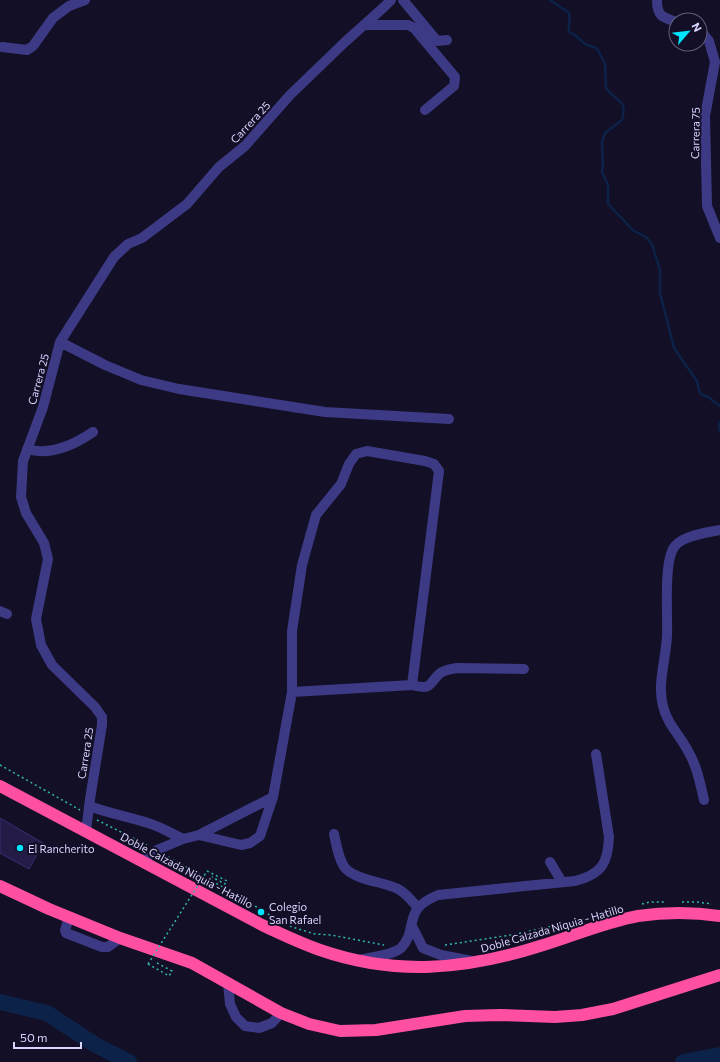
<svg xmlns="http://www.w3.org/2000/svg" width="720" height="1062" viewBox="0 0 720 1062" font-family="Commissioner,sans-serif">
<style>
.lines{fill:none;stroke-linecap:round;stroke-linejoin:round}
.stream{stroke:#0c2248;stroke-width:2.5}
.river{stroke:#0c2248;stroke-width:16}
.building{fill:#241b47;stroke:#3b2d73}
.path{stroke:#2fb8b0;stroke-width:1.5;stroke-dasharray:2 3;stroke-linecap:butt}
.minor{stroke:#3d3a85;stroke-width:10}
.highway{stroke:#ff4fa3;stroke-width:12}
.path-bridge{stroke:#2fb8b0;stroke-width:1.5;stroke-dasharray:2 3;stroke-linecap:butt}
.poi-dot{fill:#00e5ff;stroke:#130f26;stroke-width:1.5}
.labels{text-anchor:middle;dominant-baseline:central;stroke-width:4;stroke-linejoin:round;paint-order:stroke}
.street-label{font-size:11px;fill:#d9d4ff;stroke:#130f26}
.poi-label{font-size:11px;fill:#d9d4ff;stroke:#130f26;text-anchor:start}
</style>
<rect width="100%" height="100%" fill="#130f26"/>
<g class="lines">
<path class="stream" d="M550 0 569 13C571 19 568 25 569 32L575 35 585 44 596 48 598 50 605 64 606 88C616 103 628 98 622 120L605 133 602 142 603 165 602 172 608 185V204L634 231 646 237 652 244 660 270V293L674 348 697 381 699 391 702 395 708 397 720 406
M720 422 719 425 720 432"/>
<path class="river" d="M0 1002 47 1013 94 1044 129 1062
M683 1062 720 1055"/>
</g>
<path class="building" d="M0 818 43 843 29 869 0 853Z"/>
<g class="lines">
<path class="path" d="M0 765 80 810
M97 820 147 845
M168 857 239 896 276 919 292 927 315 934 331 935 384 945
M207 871 227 881 225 884 212 877 211 880
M682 902H697L712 904
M642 904 650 902H666
M445 945 517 934 584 919
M148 964 169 976 172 971 157 963"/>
<path class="minor" d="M403 0 437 41 447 40
M657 0C657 16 662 17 676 22
M364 25H408L414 28 455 77 454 86 425 110
M700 30 709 41 715 62 705 116 707 206 720 238
M2 47 27 50 33 46 53 18 69 6 85 0
M60 342 105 365 141 380 179 389 325 412 449 419
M27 449C50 456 74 445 93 432
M0 611 7 614
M292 692 412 685C432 690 428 685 439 674 443 670 451 669 457 668L524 669
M704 800C700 783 697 766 688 751 680 735 667 724 663 706 657 685 666 658 667 636 668 616 663 560 675 546 682 536 708 532 720 530
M89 806C108 813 129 817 148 823 161 827 171 833 183 839
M86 831 90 799 102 725V717L95 707 52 665 41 645 36 619 48 559 44 543 26 513 21 497 23 461 43 407 60 342 114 257 128 244 142 238 187 204 219 167 245 146 290 95 345 42 384 7 391 0
M334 834C336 843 339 862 346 869 357 880 384 882 398 889 406 893 412 901 418 908
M199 835 273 797
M141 861 157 850 183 839 199 835 241 845 250 843 260 836 273 797 292 692V631L302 565 316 515 341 484 349 464 356 454 367 451 425 461 434 464 439 471 412 685
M550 862 562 882
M69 918 65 930 66 933 102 947H108L120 938
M412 926 423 948 441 955 472 961
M360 960C371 957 393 955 401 948 413 937 409 919 418 908 423 902 431 898 438 895L575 881C602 874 608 863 609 837L596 754
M228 983 230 1004 236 1017 245 1026 259 1028 272 1023 281 1013"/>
<path class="highway" d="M0 786 262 925C281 934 300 943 320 950 395 976 465 970 540 946 573 936 605 922 638 916 665 912 693 912 720 916
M0 886 49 909 120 938 192 963 281 1013 309 1024 340 1031 376 1030 465 1016 500 1015 555 1017 582 1015 613 1009 720 975"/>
<path class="path-bridge" d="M148 964 207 871"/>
</g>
<g class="poi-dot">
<circle cx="20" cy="848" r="4"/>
<circle cx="261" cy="912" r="4"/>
</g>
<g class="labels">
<g class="street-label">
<text transform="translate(250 122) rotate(-47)">Carrera 25</text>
<text transform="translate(695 133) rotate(-89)">Carrera 75</text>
<text transform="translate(38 379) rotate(-75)">Carrera 25</text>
<text transform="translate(85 753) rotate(-81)">Carrera 25</text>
<text transform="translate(187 870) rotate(28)">Doble Calzada Niquia - Hatillo</text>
<text transform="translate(552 928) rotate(-16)">Doble Calzada Niquia - Hatillo</text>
</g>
<g class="poi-label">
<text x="28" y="848">El Rancherito</text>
<text x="269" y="906">Colegio<tspan x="269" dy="13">San Rafael</tspan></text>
</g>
</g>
<g transform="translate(688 32) rotate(62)"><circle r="19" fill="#130f26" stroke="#625e7d"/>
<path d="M0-3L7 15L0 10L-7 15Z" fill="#00e5ff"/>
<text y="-6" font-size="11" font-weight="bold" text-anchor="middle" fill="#d9d4ff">N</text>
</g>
<path d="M14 1042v6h67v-6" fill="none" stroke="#d9d4ff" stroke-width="2"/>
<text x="20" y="1042" font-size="12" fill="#d9d4ff" stroke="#130f26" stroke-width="3" paint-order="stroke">50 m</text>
</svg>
